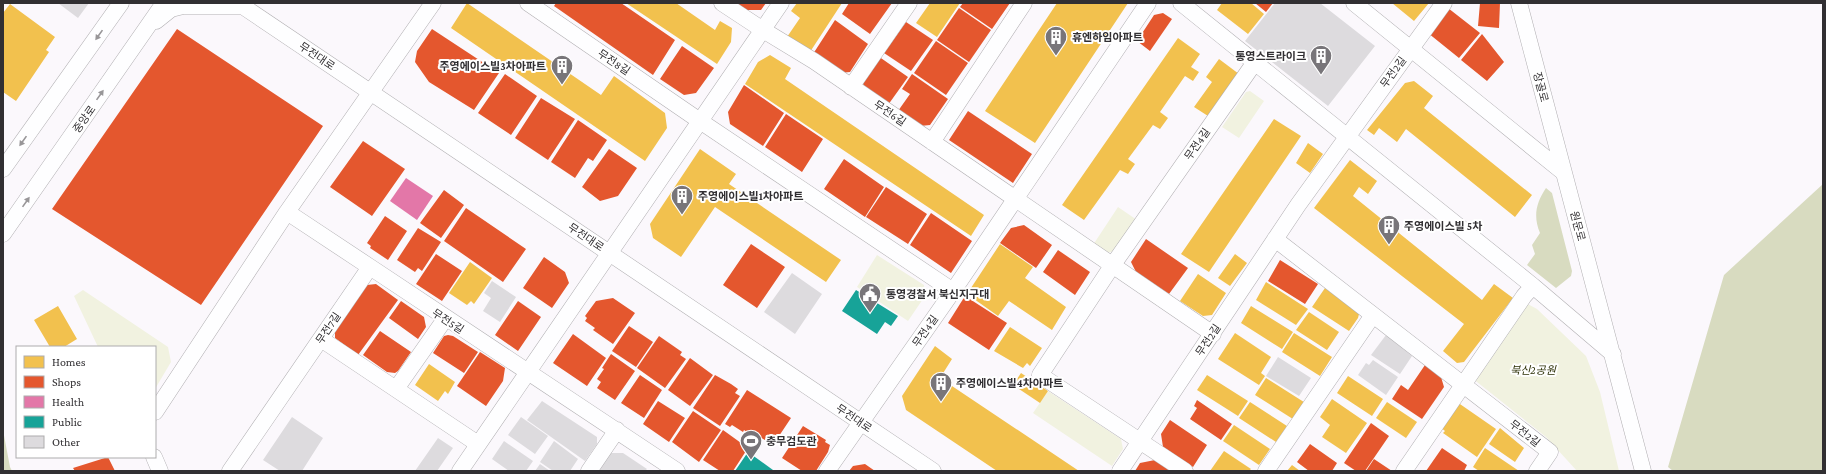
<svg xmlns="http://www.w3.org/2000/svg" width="1826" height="474" viewBox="0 0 1826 474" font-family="'Crimson Pro','Noto Sans KR',serif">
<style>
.green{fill:#f1f2e0}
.forest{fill:#d8dbc0}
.homes{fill:#f2c14e}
.shops{fill:#e4572e}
.health{fill:#e377a8}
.public{fill:#17a398}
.building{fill:#dddbde}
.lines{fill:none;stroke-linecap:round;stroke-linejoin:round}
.minor-casing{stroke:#b1afb2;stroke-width:17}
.minor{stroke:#fefeff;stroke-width:16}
.oneway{fill:#989698}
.labels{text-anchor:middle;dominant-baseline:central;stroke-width:4;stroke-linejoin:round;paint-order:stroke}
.poi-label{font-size:11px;font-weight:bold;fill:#312f32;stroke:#fff;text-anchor:start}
.street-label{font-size:11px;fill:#312f32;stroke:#fff}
.park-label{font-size:11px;font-style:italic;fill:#2c3006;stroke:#fff}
</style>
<rect width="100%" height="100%" fill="#fbf8fc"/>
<path class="green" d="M1250 91 1264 101 1239 138 1222 127 1246 92Z
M1118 207 1137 220 1117 251 1104 253 1093 245Z
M877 255 924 285 925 296 908 321 857 287Z
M83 290 168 347 171 362 155 389V347H98L74 296Z
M1524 302 1537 309 1586 356 1600 392 1619 471H1577L1546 437 1472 378Z
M1048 391 1121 439 1123 449 1112 466 1033 413Z"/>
<path class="forest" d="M1823 184V471H1673L1668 467 1724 275Z
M1546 188 1552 193 1572 271 1571 276 1556 288 1527 265 1535 254 1532 245 1540 233C1533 216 1536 203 1546 188Z
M3 430 10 467 12 471H3Z"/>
<path class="homes" d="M467 3 601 95 614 76 665 113 667 128 645 161 451 28Z
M626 3H676L715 30 720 21 732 28 731 42 717 64Z
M797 3H842L810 52 787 37 800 18 791 11Z
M930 3H960L937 37 916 23Z
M1057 3H1128L1035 143 985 111Z
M1222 3H1251L1264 14 1248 34 1217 10Z
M1392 3H1429L1414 21Z
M10 4 55 37 46 50 49 52 16 101 3 92V13Z
M1178 38 1200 54 1191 67 1199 72 1193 81 1185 76 1160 112 1168 118 1160 129 1153 125 1128 159 1135 164 1128 174 1120 170 1084 220 1062 205Z
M770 55 791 68 785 79 984 215 971 236 745 84 758 62Z
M1219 59 1239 74 1208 116 1194 107 1212 82 1206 77Z
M1414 81 1433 96 1424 108 1532 195 1515 217 1406 129 1397 142 1379 128 1374 135 1367 130 1405 83Z
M1274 119 1301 136 1209 272 1181 254Z
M1308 143 1323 154 1310 173 1296 163Z
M700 149 736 174 729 184 841 260 826 282 715 207 681 257 653 238 650 224Z
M1350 160 1377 181 1368 194 1359 187 1353 196 1482 300 1494 284 1513 298 1464 362 1457 363 1443 351 1464 324 1314 208Z
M1000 244 1033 267 1025 278 1066 307 1052 330 1009 301 998 316 967 294Z
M1235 254 1247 263 1230 286 1218 278Z
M470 262 492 278 474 304 471 301 467 305 449 293Z
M1198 274 1226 293 1212 315 1203 316 1180 301Z
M1266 282 1308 309 1296 325 1256 300Z
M1325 288 1359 314 1358 318 1349 331 1312 307Z
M58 306 77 339 64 347H50L34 320Z
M1251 306 1293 332 1282 349 1241 323Z
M1309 312 1339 332 1327 350 1296 330Z
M1010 327 1042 348 1030 366 1027 363 1023 368 994 351Z
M1235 333 1271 357 1261 373 1265 376 1259 385 1218 359Z
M1294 333 1332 357 1320 376 1282 352Z
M935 346 952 359 940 378 1079 471H997L906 410 902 396Z
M429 364 455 382 448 394 445 391 438 401 415 385Z
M1021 373 1048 391 1040 403 1013 385Z
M1207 375 1248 401 1238 416 1197 390Z
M1348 376 1383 399 1372 416 1337 393Z
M1266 378 1307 404 1296 421 1255 395Z
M1332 399 1367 423 1346 453 1322 437 1330 425 1320 417Z
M1250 402 1287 426 1276 442 1239 418Z
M1387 402 1417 422 1406 438 1376 418Z
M1457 402 1496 429 1477 457 1443 433 1445 431 1440 427Z
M1234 425 1270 449 1259 465 1223 441Z
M1500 428 1524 448 1515 462 1489 444Z
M1485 448 1519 471H1479L1473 467Z
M1224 451 1251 469 1249 471H1210Z
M1292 465 1300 471H1287Z"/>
<path class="shops" d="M556 3H621L675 40 653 75 554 6Z
M735 3H766L761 10H745Z
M849 3H892L870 34 842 14Z
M963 3H1010L992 29 960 7Z
M1255 3H1273L1266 12Z
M1480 3H1500L1499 28 1478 26Z
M959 8 991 30 969 62 937 40Z
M1448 8 1480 33 1459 58 1428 33Z
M1163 13 1172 19 1150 51 1137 41 1154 15Z
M835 20 868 44 850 72 840 73 813 54Z
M906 22 933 40 911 71 884 53Z
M177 29 323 126 201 305 52 209Z
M432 29 499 73 474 110 429 82 415 62 417 51Z
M1482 34 1504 62 1487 81 1461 60Z
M936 41 968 63 946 95 914 73Z
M682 46 714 68 696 93 684 95 660 79Z
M878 56 908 77 888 105 864 88 862 79Z
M505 74 537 96 511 135 478 113Z
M912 74 948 99 930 125 920 126 898 111 910 94 902 89Z
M744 85 784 113 763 146 730 124 728 112Z
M541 98 575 119 548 160 515 138Z
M968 111 1032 154 1013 183 949 140Z
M786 114 823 139 802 172 765 147Z
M578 120 607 140 593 161 588 158 575 178 551 162Z
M363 141 405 169 372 216 330 187Z
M609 149 637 168 618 196 600 201 582 187Z
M844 159 884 187 865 217 824 189Z
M886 187 927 214 908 244 866 217Z
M444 190 464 205 441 238 420 223Z
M466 208 526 249 503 282 444 241Z
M931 213 972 241 951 273 910 245Z
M385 216 407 231 388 260 370 248 371 246 367 243Z
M1024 225 1052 245 1036 268 1000 243 1011 228Z
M418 228 441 242 422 271 418 268 415 272 397 260Z
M1146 239 1188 268 1169 294 1136 272 1131 262Z
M751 244 785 267 757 308 723 285Z
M1058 250 1090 272 1075 295 1043 272Z
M436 254 462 271 442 301 416 284Z
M544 257 565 272 569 283 552 308 523 288Z
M1280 260 1318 284 1305 304 1268 281Z
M376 284 398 300 358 355 335 338V330L367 285Z
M965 296 1007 323 989 350 948 323Z
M613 298 635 313 613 344 593 330 595 328 585 321 587 318 585 316 596 301Z
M401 301 424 317 426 327 418 339 389 318Z
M518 301 541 317 518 351 495 335Z
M629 326 653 342 636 367 612 351Z
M380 331 411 352 398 371 395 373 387 372 363 355Z
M573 334 606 358 587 386 553 363Z
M448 335 453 336 478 352 464 373 433 353 444 336Z
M659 336 682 352 680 355 686 359 665 388 637 368Z
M480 352 505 368 503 381 486 406 457 386Z
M611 354 635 371 615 400 597 388 601 382 597 379 604 369 602 368Z
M690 358 713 375 690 406 668 390Z
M1425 365 1441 377 1444 387 1422 419 1392 399 1401 385 1408 390Z
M640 375 662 390 644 418 621 403Z
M715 375 731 384 738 389 735 393 740 396 720 426 693 408Z
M747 390 791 418 773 445 760 437 758 440 744 430 743 432 732 425 730 427 725 424Z
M1197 400 1232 424 1221 440 1190 419 1197 408 1194 406Z
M658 401 685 418 669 442 643 424Z
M693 411 721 430 699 462 672 442Z
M1170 420 1207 445 1193 467 1163 447 1161 434Z
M1371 423 1389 436 1365 471H1356L1344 463Z
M803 426 826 440 825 442 830 445 828 452 816 471H802L782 458Z
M723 430 748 448 733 471H720L703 460Z
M1310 444 1337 463 1332 471H1309L1297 462Z
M1442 448 1467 465 1464 471H1426Z
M108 457 115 471H75L73 468Z
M1374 459 1392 471H1366Z
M1155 460 1170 471H1135L1140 463Z
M865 464 875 471H849L853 466Z"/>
<path class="health" d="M406 178 433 196 417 220 390 201Z"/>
<path class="public" d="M856 290 898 316 891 326 885 322 877 334 842 311Z
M748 452 773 470V471H735Z"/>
<path class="building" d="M58 3H89L78 18Z
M1275 3H1320L1375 46 1328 106 1245 41Z
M792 273 822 294 795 334 764 312Z
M492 281 516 297 500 322 483 311 491 298 484 293Z
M1386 335 1412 356 1400 374 1371 355Z
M1278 357 1311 378 1299 396 1266 376Z
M1373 360 1398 377 1386 395 1358 375 1366 363 1369 365Z
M542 401 597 437V444L585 461 527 420Z
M292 417 323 438 302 471H280L263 460Z
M521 417 548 436 535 454 508 435Z
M438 438 453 448 437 471H415Z
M504 441 533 461 526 471H509L492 459Z
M554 441 578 459 570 471H553L540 462Z
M610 453H623L647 469 645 471H598Z
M540 464 550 471H535Z"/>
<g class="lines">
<g class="minor-casing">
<path id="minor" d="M238 3 933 471
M528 3 700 121 953 291
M722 3 763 30 814 61 1213 334
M1181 3 1533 286 1613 354
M1354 3 1563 172
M1519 3 1643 471
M156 21 171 9 183 6H243
M851 87 909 3
M932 142 1024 3
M3 169 121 3
M3 234 164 3
M1275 239 1550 452 1537 471
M370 267 677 471
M321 339 478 444
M396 389 445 319
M155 412 287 212 433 3
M154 457 160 471
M230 471 370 267 287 212
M460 471 781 3
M589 471 617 430
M827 471 953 291 1148 3
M1120 471 1298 205 1444 3
M1185 471 1040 375 1112 266 1255 62
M1266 471 1373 315
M1404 471 1524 296 1533 286"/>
</g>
<use href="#minor" class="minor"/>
</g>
<defs><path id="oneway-solid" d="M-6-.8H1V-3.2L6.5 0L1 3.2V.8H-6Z"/></defs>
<g class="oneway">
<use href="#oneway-solid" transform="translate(99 35) rotate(125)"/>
<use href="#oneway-solid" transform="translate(100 95) rotate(-55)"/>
<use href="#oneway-solid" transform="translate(23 141) rotate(125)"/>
<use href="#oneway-solid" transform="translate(26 202) rotate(-55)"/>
</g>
<defs>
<g id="building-pin" transform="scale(1.15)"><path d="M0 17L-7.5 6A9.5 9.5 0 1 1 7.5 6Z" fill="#787579" stroke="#fff"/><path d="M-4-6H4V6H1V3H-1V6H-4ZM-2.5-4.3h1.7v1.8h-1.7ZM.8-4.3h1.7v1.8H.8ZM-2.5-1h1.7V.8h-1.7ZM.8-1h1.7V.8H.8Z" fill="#fff"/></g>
<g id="civic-pin" transform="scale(1.15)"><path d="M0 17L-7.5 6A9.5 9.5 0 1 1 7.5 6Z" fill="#787579" stroke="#fff"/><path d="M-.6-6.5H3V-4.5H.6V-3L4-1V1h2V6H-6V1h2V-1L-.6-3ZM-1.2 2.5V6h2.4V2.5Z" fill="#fff"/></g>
<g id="stadium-pin" transform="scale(1.15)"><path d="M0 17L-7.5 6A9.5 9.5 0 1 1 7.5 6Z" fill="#787579" stroke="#fff"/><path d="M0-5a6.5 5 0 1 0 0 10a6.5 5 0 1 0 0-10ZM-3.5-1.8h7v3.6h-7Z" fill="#fff"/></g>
</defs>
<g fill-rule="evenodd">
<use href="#building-pin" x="1056" y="37"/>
<use href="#building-pin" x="1321" y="56"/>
<use href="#building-pin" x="562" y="66"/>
<use href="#building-pin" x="682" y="196"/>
<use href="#building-pin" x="1389" y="226"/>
<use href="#civic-pin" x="870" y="294"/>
<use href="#building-pin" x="941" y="383"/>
<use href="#stadium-pin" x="751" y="441"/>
</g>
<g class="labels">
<g class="poi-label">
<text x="1072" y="37">휴엔하임아파트</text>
<text x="1306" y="56" text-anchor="end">통영스트라이크</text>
<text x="546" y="66" text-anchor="end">주영에이스빌3차아파트</text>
<text x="698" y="196">주영에이스빌1차아파트</text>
<text x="1404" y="226">주영에이스빌 5차</text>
<text x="886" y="294">통영경찰서 북신지구대</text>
<text x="956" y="383">주영에이스빌4차아파트</text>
<text x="766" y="441">충무검도관</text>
</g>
<g class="street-label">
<text transform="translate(317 56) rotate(34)">무전대로</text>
<text transform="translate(614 62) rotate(34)">무전8길</text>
<text transform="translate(1393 72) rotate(-54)">무전2길</text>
<text transform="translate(1541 87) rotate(75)">장골로</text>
<text transform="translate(890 113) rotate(34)">무전6길</text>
<text transform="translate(84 119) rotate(-55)">중앙로</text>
<text transform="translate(1197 144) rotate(-55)">무전4길</text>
<text transform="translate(1578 226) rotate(75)">원문로</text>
<text transform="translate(586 237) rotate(34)">무전대로</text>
<text transform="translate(448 321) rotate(33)">무전5길</text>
<text transform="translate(328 328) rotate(-56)">무전7길</text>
<text transform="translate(925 331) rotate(-55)">무전4길</text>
<text transform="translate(1208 340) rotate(-56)">무전2길</text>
<text transform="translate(854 418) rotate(34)">무전대로</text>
<text transform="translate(1525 433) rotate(38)">무전2길</text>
</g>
<g class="park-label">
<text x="1533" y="370">북신2공원</text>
</g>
</g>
<rect width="1826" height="474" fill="none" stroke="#312f32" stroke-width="8"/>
<rect x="16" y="346" width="140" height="112" fill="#ffffff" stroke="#adacad"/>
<rect x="24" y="356" width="20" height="12" fill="#f2c14e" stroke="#adacad"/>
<text x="52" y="366" font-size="12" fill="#312f32">Homes</text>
<rect x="24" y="376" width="20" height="12" fill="#e4572e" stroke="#adacad"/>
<text x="52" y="386" font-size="12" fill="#312f32">Shops</text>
<rect x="24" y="396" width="20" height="12" fill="#e377a8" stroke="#adacad"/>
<text x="52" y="406" font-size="12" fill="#312f32">Health</text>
<rect x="24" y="416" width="20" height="12" fill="#17a398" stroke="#adacad"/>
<text x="52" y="426" font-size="12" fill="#312f32">Public</text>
<rect x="24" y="436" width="20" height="12" fill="#dddbde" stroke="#adacad"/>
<text x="52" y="446" font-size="12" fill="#312f32">Other</text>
</svg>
